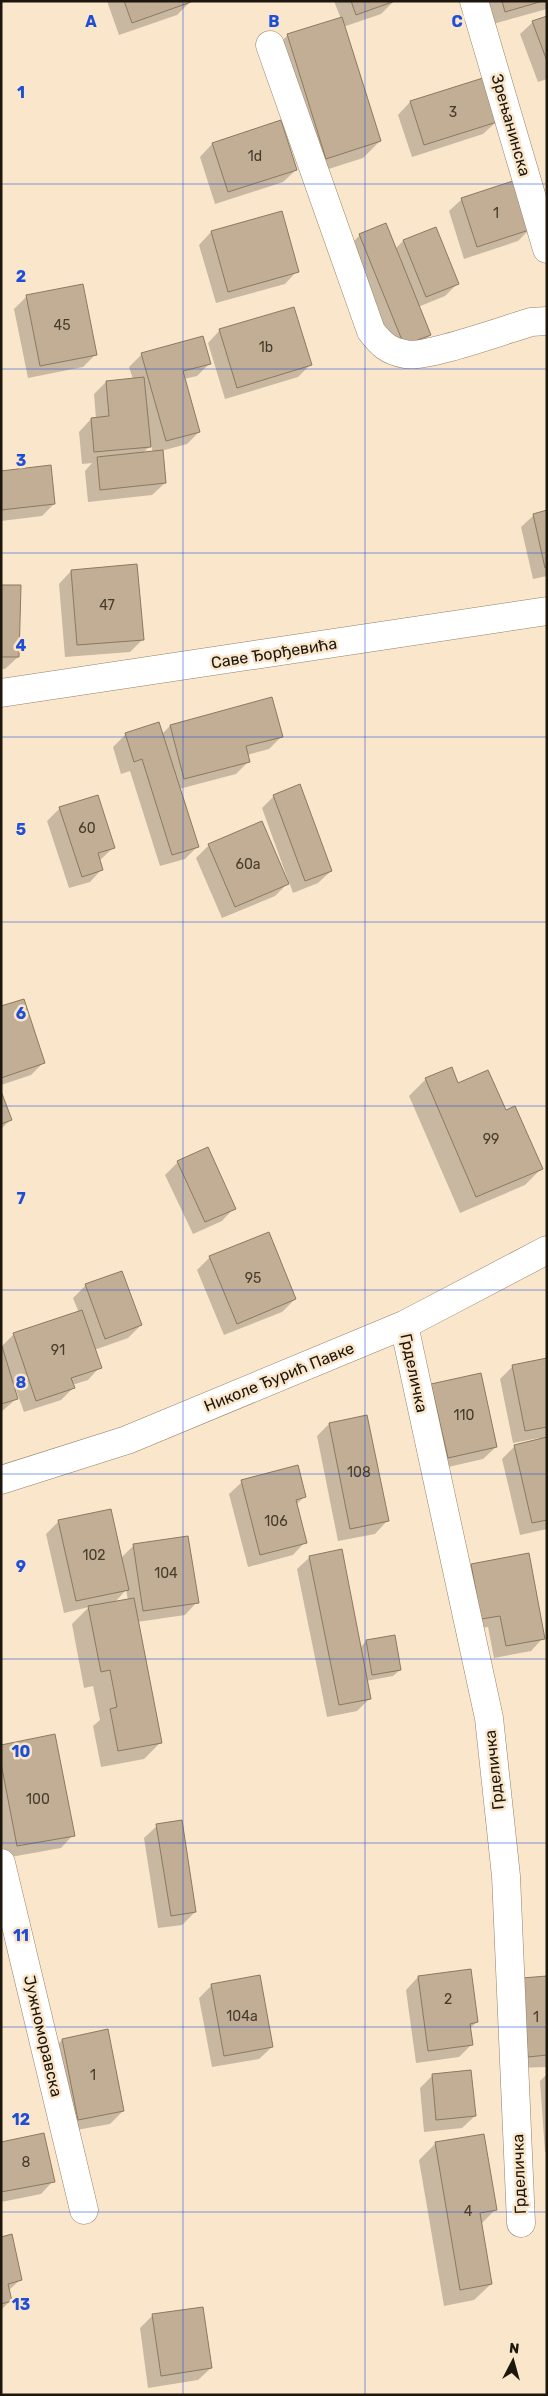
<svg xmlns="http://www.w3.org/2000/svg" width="548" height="2396" viewBox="0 0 548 2396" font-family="Rubik,sans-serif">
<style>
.shadow{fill:#0003;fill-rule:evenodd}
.building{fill:#c2ae94;stroke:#8b7960}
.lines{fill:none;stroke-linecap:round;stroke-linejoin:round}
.minor-casing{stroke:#948168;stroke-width:29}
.minor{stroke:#fff;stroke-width:28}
.grid{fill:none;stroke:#1d4ed8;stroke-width:1;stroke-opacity:0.55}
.labels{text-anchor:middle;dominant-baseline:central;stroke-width:5;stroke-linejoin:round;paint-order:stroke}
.number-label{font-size:14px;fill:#463c2e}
.street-label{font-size:16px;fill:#1d160c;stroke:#fae6ca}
.grid-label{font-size:16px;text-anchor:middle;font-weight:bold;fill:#1d4ed8;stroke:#fae6ca;stroke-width:5;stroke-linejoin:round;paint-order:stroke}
</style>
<rect width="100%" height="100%" fill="#fae6ca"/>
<path class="shadow" d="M107 1H189L190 2 177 15 119 35Z
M334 1H394L381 14 343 27 380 141 363 158 310 175 271 51 288 35 341 19Z
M486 1H547V9L493 24Z
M547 17V79L538 82 520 34 533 22Z
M482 79 496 122 483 134 412 157 398 115 410 102Z
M212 144 296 170 283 182 215 204 200 157Z
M462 199 530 229 518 241 464 259 449 211Z
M211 232 297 271 285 284 216 303 199 245Z
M360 235 395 249 403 241 458 283 445 296 418 307 430 335 417 348 391 357 347 248Z
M27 296 96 354 83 367 28 378 14 309Z
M220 330 310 365 298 377 225 399 208 343Z
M142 354 210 363 197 376 184 379 199 432 187 444 161 451 165 483 152 495 88 502 85 471 92 463 82 464 79 432 91 419H96L94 394 106 382 133 379 129 367ZM151 445 153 453 142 454Z
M1 472 54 504 42 516 1 521Z
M547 512V576L533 579 521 527 534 515Z
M71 571 142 640 130 652 65 657 59 584Z
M1 586 18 657 5 669H1Z
M170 726 281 737 269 749 247 755 249 761 236 774 179 789 197 847 185 859 160 866 130 771 121 774 113 747 126 734H162Z
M274 796 331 871 318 883 293 893 289 882 275 896 222 918 196 858 209 845 288 880 262 808Z
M60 808 113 848 99 861 102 869 90 882 69 888 47 821Z
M1 1007 44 1062 31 1075 1 1085Z
M426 1079 458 1085 505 1112 541 1169 525 1185 460 1213 409 1096Z
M1 1095 10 1120 1 1129Z
M178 1162 234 1208 222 1221 193 1234 165 1175Z
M210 1257 295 1299 282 1312 224 1335 197 1270Z
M86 1285 141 1325 128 1338 94 1350 100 1367 88 1380 72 1385 73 1388 61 1400 24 1412 15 1387 13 1388 16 1399 1 1412V1347L14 1334 79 1313 73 1298Z
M547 1359V1529L520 1535 502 1459 515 1446 539 1441V1438L513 1443 500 1379 513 1366Z
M432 1385 496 1447 483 1459 435 1470 420 1397Z
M329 1424 387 1521 375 1534 338 1541 317 1436Z
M242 1482 305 1496 296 1505 305 1542 293 1555 248 1567 229 1494Z
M59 1521 121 1558 134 1545 197 1602 185 1615 137 1622 161 1742 144 1759 101 1767 93 1726 100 1720 93 1686 84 1688 72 1624 89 1607 64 1613 46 1534ZM126 1590 128 1600 114 1603Z
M310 1557 360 1648 366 1641 400 1670 393 1676 366 1681 370 1698 357 1711 327 1717 297 1569Z
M471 1565 543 1638 531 1651 494 1658 488 1627 469 1630 459 1578Z
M1 1746 73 1835 61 1848 5 1858 1 1839Z
M157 1826 195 1912 182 1925 158 1928 144 1838Z
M418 1977 477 2022 469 2029 471 2045 459 2057 416 2063 406 1990Z
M547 1977V2067L516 2068Z
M212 1985 272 2047 259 2059 212 2067 199 1998Z
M62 2040 123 2111 110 2124 65 2132 50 2052Z
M547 2074V2152H545L540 2081Z
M432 2076 475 2116 462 2128 424 2132 420 2088Z
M1 2143 53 2181 41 2194 1 2202Z
M436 2143 495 2210 481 2224 491 2284 474 2300 444 2306 419 2160Z
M1 2238 20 2280 8 2291 10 2301 1 2310Z
M153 2315 211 2368 198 2380 148 2388 140 2328Z"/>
<path class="building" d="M124 1H191V2L132 23Z
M351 1H395L356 15Z
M502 1H543L505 12Z
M547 16V61L532 21Z
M342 17 381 141 326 159 287 34Z
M483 78 497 122 424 145 410 101Z
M281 120 297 170 228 192 212 143Z
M516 180 532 229 477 247 461 198Z
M282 211 299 272 228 292 211 231Z
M386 223 431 335 404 345 359 234Z
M436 227 459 284 426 297 403 240Z
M83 284 97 355 40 366 26 295Z
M294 307 312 365 237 388 219 329Z
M203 336 211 364 183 371 200 432 166 441 141 353Z
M144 377 151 447 94 452 91 418 109 416 106 381Z
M163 450 166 483 100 490 97 457Z
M51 465 55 504 1 510V471Z
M547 510V567L545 568 533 514Z
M137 564 144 640 77 645 71 570Z
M1 585H21L19 657H1Z
M272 697 283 737 246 746 250 762 184 779 170 725Z
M159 722 199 847 172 855 142 759 134 762 125 733Z
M300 784 332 871 305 881 273 795Z
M98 795 115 848 98 853 103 870 82 877 59 807Z
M262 821 289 884 235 907 208 844Z
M24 999 45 1063 1 1078V1006Z
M452 1067 458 1083 488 1070 506 1110 515 1106 543 1169 476 1197 425 1078Z
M1 1091 12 1120 1 1124Z
M208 1147 236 1209 205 1222 177 1161Z
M269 1232 296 1299 237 1324 209 1256Z
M122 1271 142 1325 105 1339 85 1284Z
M82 1310 102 1368 71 1378 75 1388 36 1401 13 1333Z
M1 1343 18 1399 1 1404Z
M547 1358V1427L525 1431 512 1365Z
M481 1373 497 1447 448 1458 431 1384Z
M367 1415 389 1521 350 1529 329 1423Z
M547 1437V1520L532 1523 514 1445Z
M298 1465 306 1497 296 1500 307 1543 260 1555 241 1480Z
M111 1509 129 1590 76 1601 58 1520Z
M188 1536 199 1603 143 1611 133 1544Z
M342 1549 371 1699 339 1705 309 1556Z
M529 1553 545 1639 506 1646 500 1616 481 1619 471 1564Z
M134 1598 162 1743 118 1751 110 1709 117 1707 110 1670 101 1672 88 1606Z
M395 1635 401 1670 372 1675 366 1640Z
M55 1734 75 1836 17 1846 1 1763V1745Z
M182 1820 196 1912 171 1916 156 1824Z
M471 1969 478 2022 470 2024 473 2045 428 2051 418 1976Z
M260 1975 273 2047 224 2056 211 1984Z
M547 1976V2055L528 2057 522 1978Z
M108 2029 124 2111 78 2120 62 2039Z
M471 2070 476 2116 436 2120 432 2074Z
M44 2133 55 2182 1 2192V2142Z
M484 2134 497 2210 480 2213 492 2284 460 2290 435 2142Z
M12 2234 22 2280 8 2284 12 2301 1 2304V2237Z
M203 2307 212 2368 161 2376 152 2314Z"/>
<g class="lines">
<g class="minor-casing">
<path id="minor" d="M474 1 547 249
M270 45 371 331C381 344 388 351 405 354 424 359 507 329 531 322L547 321
M1 693 547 611
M404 1325 489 1718 506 1876 521 2223
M1 1480 127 1440 404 1325 547 1250
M1 1863 84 2210"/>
</g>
<use href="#minor" class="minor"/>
</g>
<path class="grid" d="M183 1V2395M365 1V2395M1 184H547M1 369H547M1 553H547M1 737H547M1 922H547M1 1106H547M1 1290H547M1 1474H547M1 1659H547M1 1843H547M1 2027H547M1 2212H547"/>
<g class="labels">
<g class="number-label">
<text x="453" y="112">3</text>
<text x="255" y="156">1d</text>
<text x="496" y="213">1</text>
<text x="62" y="325">45</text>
<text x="266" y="347">1b</text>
<text x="107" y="605">47</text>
<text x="87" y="828">60</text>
<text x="248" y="864">60a</text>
<text x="491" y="1139">99</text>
<text x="253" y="1278">95</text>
<text x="58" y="1350">91</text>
<text x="464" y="1415">110</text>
<text x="359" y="1472">108</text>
<text x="276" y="1521">106</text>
<text x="94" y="1555">102</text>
<text x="166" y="1573">104</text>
<text x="38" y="1799">100</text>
<text x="448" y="1999">2</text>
<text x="242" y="2016">104a</text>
<text x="536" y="2017">1</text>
<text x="93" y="2075">1</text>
<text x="26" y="2162">8</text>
<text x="468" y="2211">4</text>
</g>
<g class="street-label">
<text transform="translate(511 125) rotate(74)">Зрењанинска</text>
<text transform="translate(274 653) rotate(-9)">Саве Ђорђевића</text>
<text transform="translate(414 1373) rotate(78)">Грделичка</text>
<text transform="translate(279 1377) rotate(-22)">Николе Ђурић Павке</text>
<text transform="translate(494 1770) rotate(-96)">Грделичка</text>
<text transform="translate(43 2036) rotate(77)">Јужноморавска</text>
<text transform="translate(519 2174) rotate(-92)">Грделичка</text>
</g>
</g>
<g class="grid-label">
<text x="91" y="27">A</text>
<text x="274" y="27">B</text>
<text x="457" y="27">C</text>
<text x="21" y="98">1</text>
<text x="21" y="282">2</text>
<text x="21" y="466">3</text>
<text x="21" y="651">4</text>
<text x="21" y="835">5</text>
<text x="21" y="1019">6</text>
<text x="21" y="1204">7</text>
<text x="21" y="1388">8</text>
<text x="21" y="1572">9</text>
<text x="21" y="1757">10</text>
<text x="21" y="1941">11</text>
<text x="21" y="2125">12</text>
<text x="21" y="2310">13</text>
</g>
<rect width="548" height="2396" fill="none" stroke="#1d160c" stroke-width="5"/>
<g transform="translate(513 2361) rotate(6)" stroke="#fae6ca" stroke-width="4" paint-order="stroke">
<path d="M0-4L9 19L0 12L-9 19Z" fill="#1d160c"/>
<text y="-8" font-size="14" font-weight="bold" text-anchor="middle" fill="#1d160c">N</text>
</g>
</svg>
